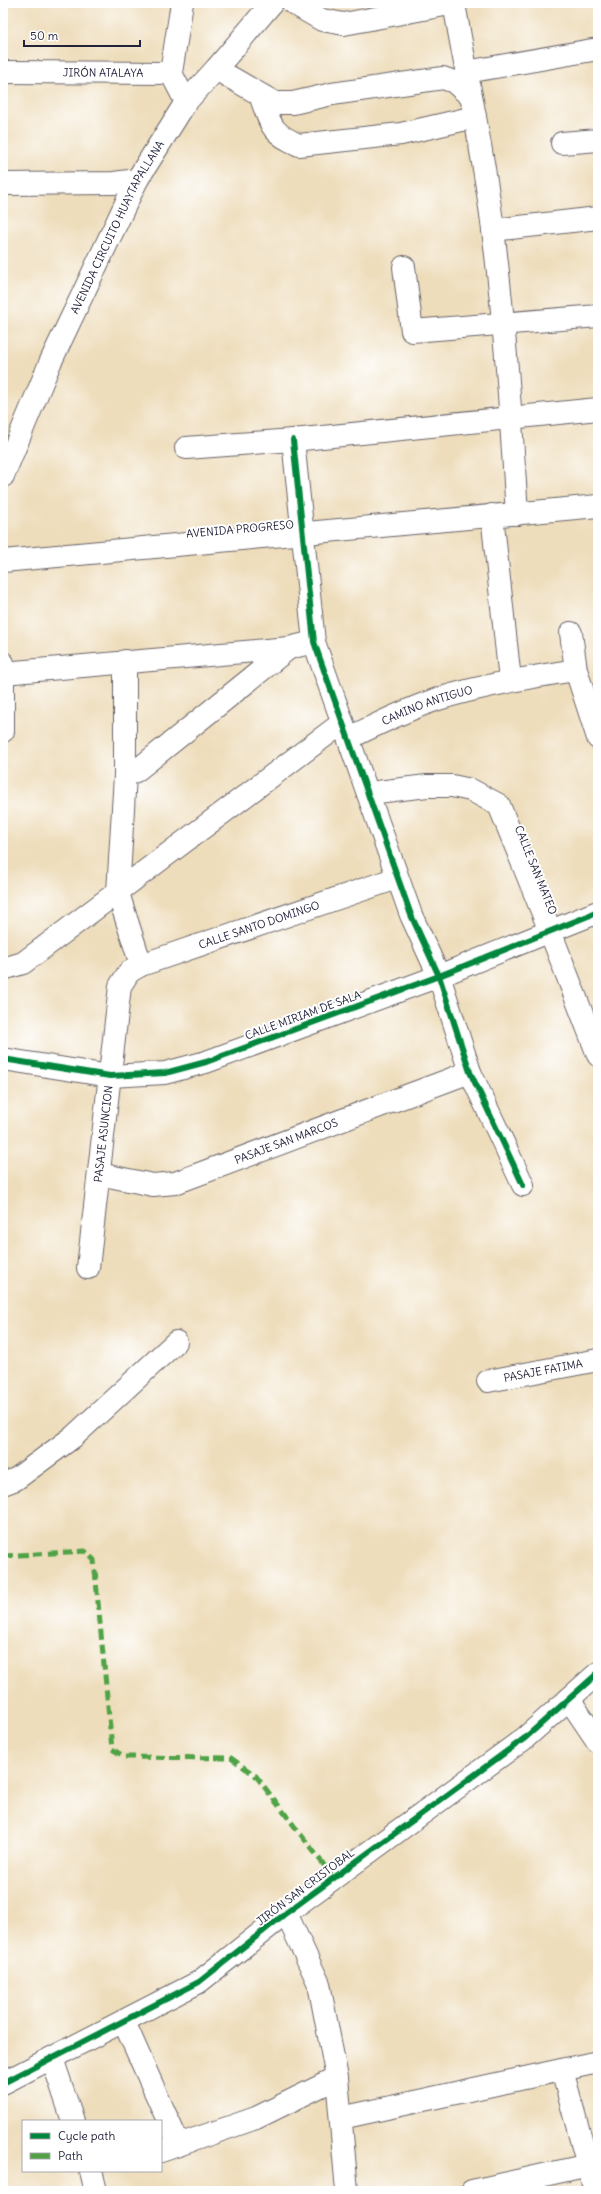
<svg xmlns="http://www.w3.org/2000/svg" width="601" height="2194" viewBox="0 0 601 2194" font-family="Delius,sans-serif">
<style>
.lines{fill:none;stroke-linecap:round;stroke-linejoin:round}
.minor-casing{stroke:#696368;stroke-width:24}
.minor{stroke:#fff;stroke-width:22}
.quiet{stroke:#50a245;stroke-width:5;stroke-dasharray:10 5;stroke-linecap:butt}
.cycleway-casing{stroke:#fff;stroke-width:8}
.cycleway{stroke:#00873e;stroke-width:6}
.labels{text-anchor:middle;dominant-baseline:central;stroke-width:4;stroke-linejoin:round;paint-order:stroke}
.street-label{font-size:11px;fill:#22223b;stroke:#fff}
</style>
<rect width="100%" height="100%" fill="#fff"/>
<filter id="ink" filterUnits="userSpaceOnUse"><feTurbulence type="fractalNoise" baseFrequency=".025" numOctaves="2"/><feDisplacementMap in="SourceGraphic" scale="8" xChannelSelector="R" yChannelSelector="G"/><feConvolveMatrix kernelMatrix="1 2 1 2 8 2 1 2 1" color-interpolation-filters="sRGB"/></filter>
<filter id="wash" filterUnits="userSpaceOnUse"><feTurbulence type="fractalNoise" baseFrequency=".012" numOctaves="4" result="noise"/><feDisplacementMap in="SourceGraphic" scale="16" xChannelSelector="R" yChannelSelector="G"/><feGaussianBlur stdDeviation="0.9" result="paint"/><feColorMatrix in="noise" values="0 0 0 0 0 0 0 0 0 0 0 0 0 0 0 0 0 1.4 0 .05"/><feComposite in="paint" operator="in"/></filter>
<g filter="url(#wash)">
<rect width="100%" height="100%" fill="#edb"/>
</g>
<g filter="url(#ink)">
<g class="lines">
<g class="minor-casing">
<g id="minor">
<path d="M293 3 322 20 344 24 455 3"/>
<path d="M454 3C467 79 484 154 493 230 505 324 511 419 517 514"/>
<path d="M216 69 275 103H293L332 94 443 78 454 82 470 96"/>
<path id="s1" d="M3 72 171 73 186 102"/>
<path d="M466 72 598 49"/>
<path d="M171 73 182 3"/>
<path d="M260 95C271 124 269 132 299 145L401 134 475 117"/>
<path d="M562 143 598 140"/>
<path d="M3 184 114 183 137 180"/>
<path d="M493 230 598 218"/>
<path d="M404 267 412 331 598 316"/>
<path d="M293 440 314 642 411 915 439 976 470 1072 523 1185"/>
<path d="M186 448 293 440 598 409"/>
<path id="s2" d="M3 476 50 363 137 180 186 102 216 69 272 3"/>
<path d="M492 515 510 680"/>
<path d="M3 561 598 506"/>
<path d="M571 633 576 670"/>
<path d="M125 661V775L118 893 141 965"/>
<path d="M3 663V731"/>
<path d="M3 673 289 648 314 642"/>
<path id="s3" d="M349 738C378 724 407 709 438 699 483 685 530 677 576 670L598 738"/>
<path d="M125 775 136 771 289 648"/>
<path d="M369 793 427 786H452L471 790 499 805 550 931 598 1055"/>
<path d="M3 969 23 963 342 723"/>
<path d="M3 1059 110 1076 165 1073 206 1062 439 976 598 912"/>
<path id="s4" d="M99 1174 153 1185 175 1183 470 1072"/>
<path id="s5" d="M88 1268 120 986 129 972 141 965 397 878"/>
<path id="s6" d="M488 1381 598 1360"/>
<path d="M3 1484 16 1479 73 1437 176 1342"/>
<path d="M569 1699 598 1742"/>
<path d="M286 1913 319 1984 337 2078 347 2191"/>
<path d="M124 2022 179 2145"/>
<path d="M52 2058 73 2121"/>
<path d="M562 2070 595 2191"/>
<path d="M3 2083 199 1982 286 1913 525 1738 598 1673"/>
<path d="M341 2118 598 2062"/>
<path d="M161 2151 256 2118 337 2078"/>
<path d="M91 2171 96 2191"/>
<path d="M472 2191 598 2163"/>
</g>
</g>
<use href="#minor" class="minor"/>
<path class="quiet" d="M3 1556 85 1551 94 1560 112 1749 125 1757 231 1758 256 1776 334 1878"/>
<g class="cycleway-casing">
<path id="cycleway" d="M293 440 314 642 411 915 439 976 470 1072 523 1185
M3 1059 110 1076 165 1073 206 1062 439 976 598 912
M3 2083 199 1982 286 1913 525 1738 598 1673"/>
</g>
<use href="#cycleway" class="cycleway"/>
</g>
</g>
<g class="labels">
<g class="street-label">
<text stroke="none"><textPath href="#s1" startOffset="100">JIRÓN ATALAYA</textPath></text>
<text stroke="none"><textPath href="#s2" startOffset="274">AVENIDA CIRCUITO HUAYTAPALLANA</textPath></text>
<text transform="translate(240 529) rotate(-5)">AVENIDA PROGRESO</text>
<text stroke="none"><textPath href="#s3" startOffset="85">CAMINO ANTIGUO</textPath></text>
<text transform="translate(536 870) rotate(68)">CALLE SAN MATEO</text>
<text stroke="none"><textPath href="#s5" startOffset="439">CALLE SANTO DOMINGO</textPath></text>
<text transform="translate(303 1015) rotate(-20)">CALLE MIRIAM DE SALA</text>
<text stroke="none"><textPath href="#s5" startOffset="135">PASAJE ASUNCION</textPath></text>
<text stroke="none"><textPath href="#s4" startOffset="196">PASAJE SAN MARCOS</textPath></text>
<text stroke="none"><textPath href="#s6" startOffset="56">PASAJE FATIMA</textPath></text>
<text transform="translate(305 1887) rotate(-37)">JIRÓN SAN CRISTOBAL</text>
</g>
</g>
<rect width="601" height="2194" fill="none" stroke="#fff" stroke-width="16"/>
<rect x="22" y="2120" width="140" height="52" fill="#ffffff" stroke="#a7a7b1"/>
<rect x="30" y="2133" width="20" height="6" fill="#00873e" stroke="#a7a7b1"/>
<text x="58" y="2140" font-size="12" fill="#22223b">Cycle path</text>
<rect x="30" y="2153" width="20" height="6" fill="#50a245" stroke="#a7a7b1"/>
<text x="58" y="2160" font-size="12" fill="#22223b">Path</text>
<path d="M24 40v6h116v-6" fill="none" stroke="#22223b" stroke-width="2"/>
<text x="30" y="40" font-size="12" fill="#22223b" stroke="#ffffff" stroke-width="3" paint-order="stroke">50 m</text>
</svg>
